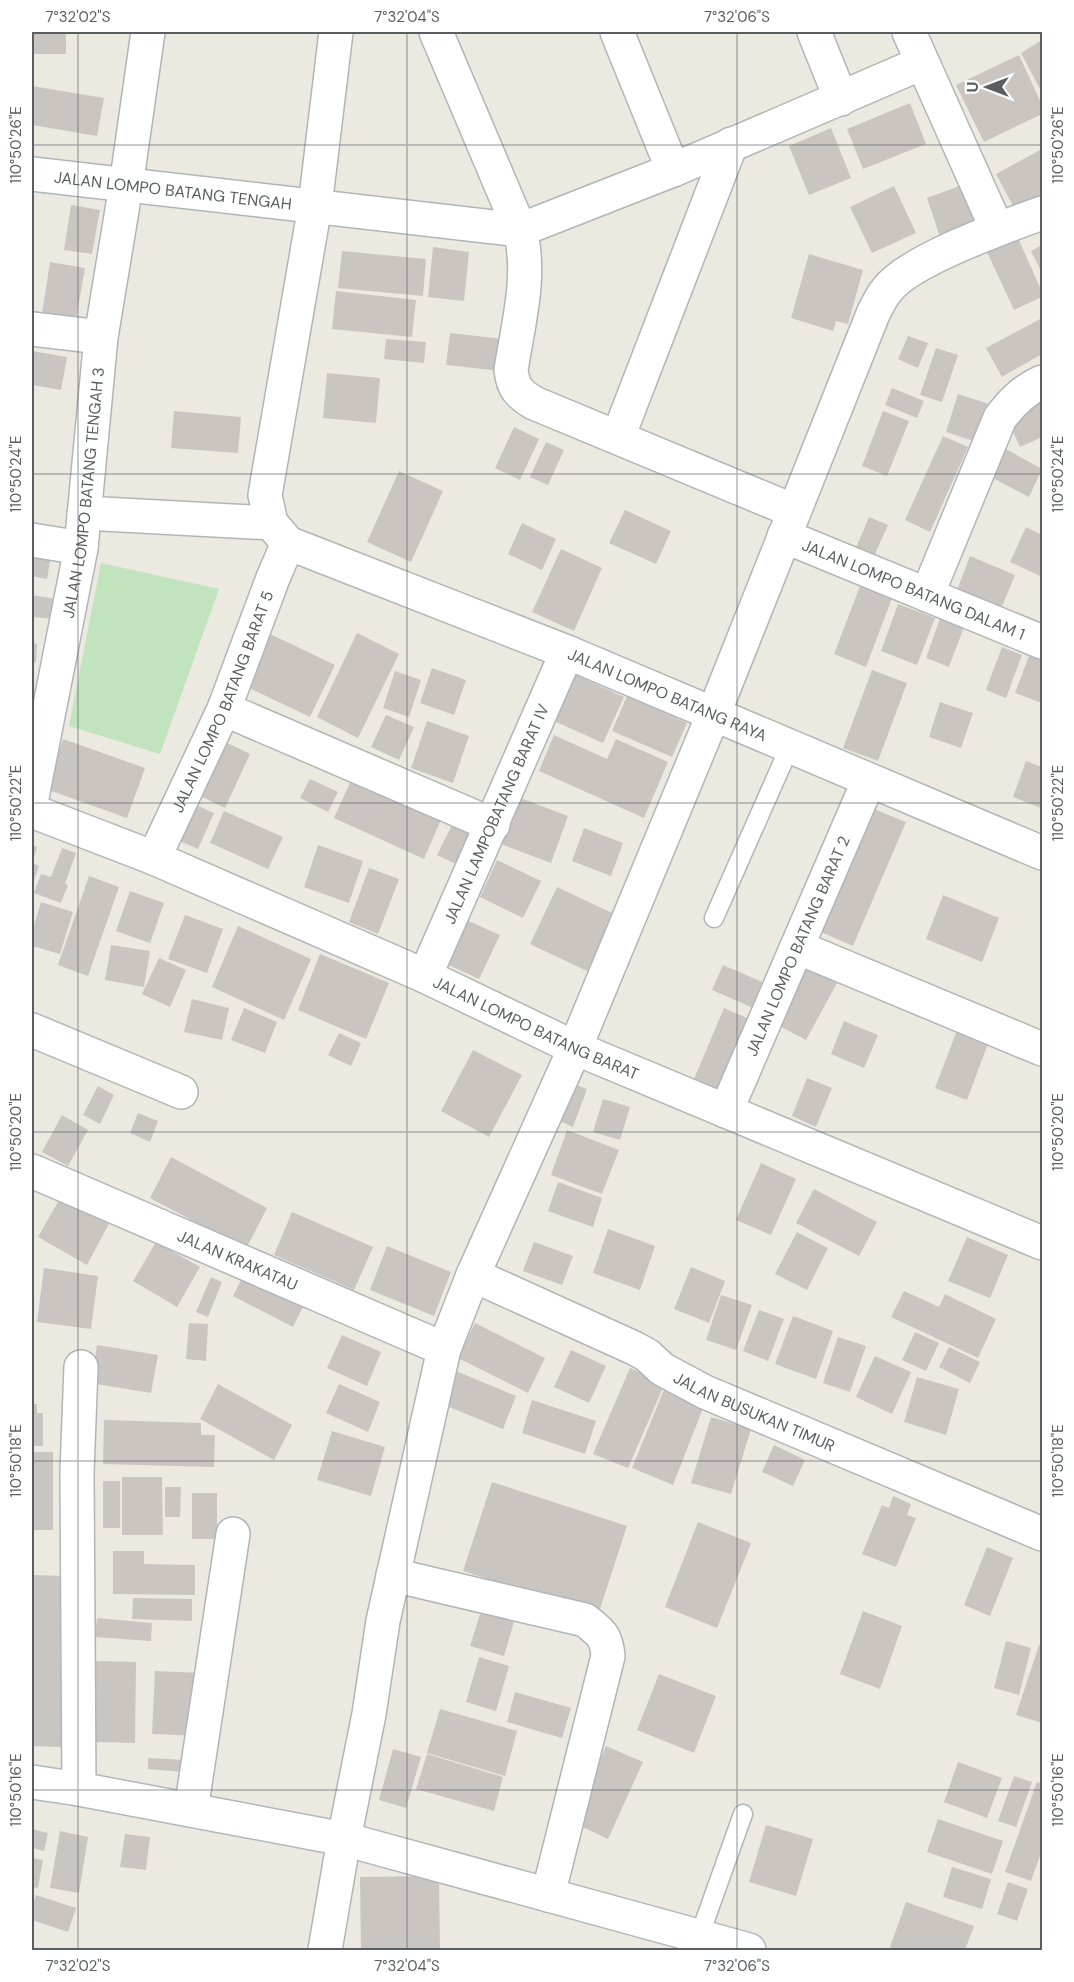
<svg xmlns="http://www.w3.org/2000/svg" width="1074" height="1982" viewBox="0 0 1074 1982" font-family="'DM Sans',sans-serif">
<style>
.green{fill:#c1e3be}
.building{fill:#cac5c1}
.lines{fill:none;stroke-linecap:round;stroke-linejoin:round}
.lane-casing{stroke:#b2b5b8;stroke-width:21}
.street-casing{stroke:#b2b5b8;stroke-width:36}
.secondary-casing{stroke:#b3b7bb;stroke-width:36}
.lane{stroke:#fff;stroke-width:18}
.street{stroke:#fff;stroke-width:33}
.secondary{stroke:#fff;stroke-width:33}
.ticks{fill:none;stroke:#5a5e62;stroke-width:1.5;stroke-opacity:0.45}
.labels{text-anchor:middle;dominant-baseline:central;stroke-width:4.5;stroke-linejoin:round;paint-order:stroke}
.street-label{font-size:16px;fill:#5a5e62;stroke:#fff}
.neatline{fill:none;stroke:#5a5e62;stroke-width:2}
.ticks-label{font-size:15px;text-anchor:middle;fill:#5a5e62}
</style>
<rect width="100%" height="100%" fill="#ece9e1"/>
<path class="green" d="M101 563 219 589 160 754 69 726Z"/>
<path class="building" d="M34 32H66V54H34Z
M1042 40V93L1021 53Z
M1019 55 1042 105V114L984 142 956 85Z
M32 86 104 98 97 136 32 125Z
M910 103 926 144 863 169 847 129Z
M831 128 851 178 809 195 789 146Z
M1042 149V202L1018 215 996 174Z
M965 184 978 224 940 237 927 198Z
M894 186 916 233 872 253 850 207Z
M71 205 100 210 92 254 64 250Z
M1018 238 1042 292V297L1014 310 987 252Z
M1042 245V273L1031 251Z
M433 247 469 252 464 301 428 297Z
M342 251 426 259 423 296 338 288Z
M809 254 863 270 848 324 836 321 833 331 791 318Z
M50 262 85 268 76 319 42 314Z
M336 291 416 300 412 337 332 329Z
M1040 319 1042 324V354L1002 377 986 348Z
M450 333 503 339 500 371 446 365Z
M908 336 928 343 918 368 898 359Z
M386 339 426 342 424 363 384 359Z
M936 348 958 355 942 402 920 395Z
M32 351 67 357 61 390 32 385Z
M327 373 380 378 376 423 323 418Z
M892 388 924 401 917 418 885 405Z
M958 394 989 404 976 442 946 432Z
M1042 400V437L1020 447 1006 416Z
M174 411 241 417 238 453 171 448Z
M883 411 909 421 887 476 862 466Z
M514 427 539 439 520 480 495 468Z
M943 436 968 447 930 532 905 520Z
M546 442 564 450 548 485 530 477Z
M1004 448 1042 469 1029 497 989 476Z
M399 471 443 491 411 562 367 542Z
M625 510 671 531 656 564 609 543Z
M869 517 888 525 871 563 853 555Z
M522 523 556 539 542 570 508 554Z
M1026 527 1042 535V577L1010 562Z
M32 547 52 550 47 579 32 576Z
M561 549 602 568 574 631 532 612Z
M970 556 1015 575 998 616 954 598Z
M860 586 892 598 866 667 834 654Z
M32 595 56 599 53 619 32 617Z
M898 604 935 618 917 665 881 651Z
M943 610 967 619 949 667 926 658Z
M268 633 335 665 310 717 243 685Z
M357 633 399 654 358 738 317 717Z
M32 643 37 644 36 662H32Z
M1002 647 1022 655 1006 698 986 690Z
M1029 656 1042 661V703L1015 693Z
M432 668 466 680 454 715 420 703Z
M872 670 907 683 878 761 843 748Z
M395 671 421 680 409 717 383 708Z
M574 674 624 697 603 743 554 721Z
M627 696 687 723 672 757 612 731Z
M940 702 973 713 961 748 929 737Z
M386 715 414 727 399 760 371 747Z
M427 721 469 736 453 783 411 768Z
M554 735 607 759 616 739 668 762 644 818 539 771Z
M217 738 250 754 225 808 192 792Z
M63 739 145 768 127 818 46 789Z
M1026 761 1042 767 1041 808 1013 797Z
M354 774 443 815 424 859 334 818Z
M310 779 338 792 328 812 300 798Z
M518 797 568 816 551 863 501 844Z
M185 800 214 813 198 849 168 836Z
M864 805 906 822 853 946 812 928Z
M224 811 283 837 268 869 210 843Z
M456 817 485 831 466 869 437 855Z
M584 828 623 843 611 876 572 861Z
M32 845 37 847 32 863 39 866 32 886Z
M318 845 363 861 349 903 304 887Z
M62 848 76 853 65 884 68 885 61 903 34 893 41 874 51 877Z
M497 860 541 881 523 918 480 897Z
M369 868 399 879 378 934 349 922Z
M89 876 119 887 88 976 58 965Z
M557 887 614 914 587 971 530 944Z
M130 891 164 903 150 943 116 931Z
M943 895 999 918 982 962 926 939Z
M41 902 73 912 60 954 32 946V932Z
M185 915 223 929 207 973 168 959Z
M462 918 500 935 479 979 442 962Z
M238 926 311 959 284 1020 212 987Z
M111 945 150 951 144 987 105 980Z
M320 954 389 983 366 1039 298 1010Z
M159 958 186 970 170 1007 142 994Z
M798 963 837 983 806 1040 768 1020Z
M723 965 769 985 758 1010 712 990Z
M192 999 229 1008 222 1040 184 1032Z
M244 1008 277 1022 265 1053 231 1040Z
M724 1008 754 1021 721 1099 691 1086Z
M844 1021 878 1035 864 1068 831 1054Z
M959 1025 990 1038 967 1100 935 1088Z
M339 1033 361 1043 351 1066 328 1055Z
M473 1050 522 1075 489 1137 441 1111Z
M807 1078 832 1088 816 1127 792 1116Z
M569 1082 587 1089 573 1127 555 1119Z
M98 1086 114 1095 100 1124 83 1115Z
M603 1099 630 1107 620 1140 593 1132Z
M138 1113 158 1121 150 1142 130 1133Z
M62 1115 88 1130 68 1166 42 1152Z
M567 1130 619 1150 602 1194 551 1175Z
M171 1157 267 1208 246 1249 150 1198Z
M761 1163 796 1179 771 1235 736 1220Z
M558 1182 602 1198 593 1227 548 1211Z
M814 1189 877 1222 859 1256 796 1223Z
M63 1193 111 1220 87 1265 38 1237Z
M292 1212 373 1247 354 1290 274 1255Z
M608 1229 655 1246 640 1290 593 1273Z
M797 1232 828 1248 807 1290 775 1274Z
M967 1237 1008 1255 990 1298 948 1281Z
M156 1242 200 1267 177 1307 133 1281Z
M534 1242 573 1256 562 1285 523 1271Z
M387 1246 451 1272 434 1316 370 1290Z
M691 1267 725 1281 709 1323 674 1309Z
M44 1268 98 1276 91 1329 37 1322Z
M246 1270 306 1301 293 1327 233 1296Z
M211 1277 222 1282 208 1317 196 1312Z
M904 1291 939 1307 945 1294 996 1319 978 1358 891 1317Z
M721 1295 752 1305 736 1350 706 1340Z
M759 1310 784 1319 768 1361 743 1351Z
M793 1316 833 1331 816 1379 775 1364Z
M189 1323 208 1324 206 1361 186 1359Z
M475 1323 545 1358 528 1393 458 1358Z
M915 1332 939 1343 926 1371 902 1360Z
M342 1335 381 1352 367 1386 327 1368Z
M838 1337 866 1346 850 1392 823 1383Z
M97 1345 158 1355 151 1393 91 1383Z
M949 1347 980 1362 970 1383 939 1367Z
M571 1350 606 1366 589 1403 554 1387Z
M875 1356 911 1372 892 1414 856 1397Z
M630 1368 665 1383 628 1468 593 1454Z
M456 1371 516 1396 503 1429 442 1404Z
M917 1377 959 1389 946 1435 904 1422Z
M218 1384 292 1425 274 1460 200 1419Z
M339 1384 380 1402 368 1432 326 1413Z
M665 1387 705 1403 673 1485 632 1468Z
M532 1400 596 1421 585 1454 522 1433Z
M32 1404H37V1413H43V1446H32Z
M711 1417 751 1429 731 1494 691 1483Z
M104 1420 201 1423V1435H215L214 1467 103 1464Z
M332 1431 385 1447 371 1496 317 1480Z
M774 1445 805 1460 793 1486 762 1472Z
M32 1452H53V1530H32Z
M122 1477H162L163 1535H122Z
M103 1481H120V1528H103Z
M492 1482 627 1526 598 1615 463 1571Z
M165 1487H181L180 1517H165Z
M192 1493H217V1539H192Z
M893 1496 911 1504 907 1515 916 1518 896 1567 862 1554 882 1505 889 1508Z
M698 1522 751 1543 717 1628 665 1607Z
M987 1547 1013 1558 990 1616 964 1605Z
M113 1551H144V1564L195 1565V1595L113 1594Z
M32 1575 66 1576 62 1747 32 1746Z
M133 1598 192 1599V1621L132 1619Z
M482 1608 515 1618 504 1656 470 1646Z
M863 1611 902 1626 880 1689 840 1674Z
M97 1618 152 1623 151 1641 95 1637Z
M1006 1641 1031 1648 1019 1695 994 1688Z
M1039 1645 1042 1646V1723L1016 1715Z
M479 1657 509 1666 496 1711 466 1702Z
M94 1661 136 1662 135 1743 92 1742Z
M155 1671 202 1673 199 1736 152 1734Z
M659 1674 716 1696 694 1753 637 1730Z
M515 1692 571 1708 562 1738 507 1722Z
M440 1709 517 1731 505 1776 427 1753Z
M606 1746 643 1762 608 1839 572 1822Z
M393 1749 421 1757 406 1808 379 1800Z
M427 1754 503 1777 494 1811 416 1789Z
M148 1758 185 1760 184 1772 148 1769Z
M958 1762 1002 1778 987 1818 944 1802Z
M1014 1776 1032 1782 1016 1827 998 1821Z
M1037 1782 1042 1784V1850L1031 1881 1005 1872Z
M938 1819 1003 1841 992 1874 927 1852Z
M766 1825 813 1839 796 1896 749 1882Z
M32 1829 48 1833 44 1851 32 1848Z
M60 1831 88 1837 79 1893 50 1888Z
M125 1834 150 1837 146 1870 120 1867Z
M32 1858 43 1860 38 1888 32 1887Z
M952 1867 991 1879 982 1909 943 1897Z
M439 1876 440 1950H361L360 1877Z
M1008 1882 1028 1889 1017 1921 997 1914Z
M36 1895 76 1908 68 1932 32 1920V1907Z
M906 1902 974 1926 965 1950H889Z"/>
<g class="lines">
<g class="lane-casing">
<path id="lane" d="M714 918 790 746
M699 1937 743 1814"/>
</g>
<g class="street-casing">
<g id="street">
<path id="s1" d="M336 32 315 206 265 495 271 523 288 543 567 652 1042 853"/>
<path d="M436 32 520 230C532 275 518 325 511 370 513 388 519 394 534 403L794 511"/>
<path d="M617 32 673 170"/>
<path d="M814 32 841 99"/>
<path d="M909 32 997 229"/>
<path id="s2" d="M32 174 520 230 673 170 922 63"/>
<path d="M32 329 101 337"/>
<path d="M618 437 731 144"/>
<path d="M84 513 271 523"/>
<path id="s3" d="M784 536 1042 642"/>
<path d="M32 540 81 548"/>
<path d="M927 595 1000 418C1012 402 1024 390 1042 382"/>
<path d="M224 709 493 825"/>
<path id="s4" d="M32 797 81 548 101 337 126 186 148 32"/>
<path id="s5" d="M32 811 154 858 425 976 575 1048 1042 1243"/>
<path id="s6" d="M154 858 224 709 273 578 288 543"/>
<path d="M797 947 1042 1049"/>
<path id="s7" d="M425 976 567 652"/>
<path d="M32 1030 181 1092"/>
<path id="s8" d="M726 1111 869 780"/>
<path id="s9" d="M32 1171 444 1349"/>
<path id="s10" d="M473 1275 634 1348 647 1355 662 1369 705 1392 1042 1534"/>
<path d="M393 1575 585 1620C601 1633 606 1635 608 1656L548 1895"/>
<path d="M79 1789 77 1472 81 1367"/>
<path d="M191 1810 233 1534"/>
<path d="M325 1950 344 1839 369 1714 383 1621 444 1349 473 1275 575 1048 714 713 873 314C877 306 881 297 887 290 909 260 1006 226 1042 213"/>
</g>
</g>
<g class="secondary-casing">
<path id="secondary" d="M32 1782 79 1789 344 1839 749 1950"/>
</g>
<use href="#lane" class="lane"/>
<use href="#street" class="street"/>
<use href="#secondary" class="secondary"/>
</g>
<path class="ticks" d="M78 32V1950M407 32V1950M737 32V1950M32 145H1042M32 474H1042M32 803H1042M32 1132H1042M32 1461H1042M32 1790H1042"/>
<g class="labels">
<g class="street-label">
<text stroke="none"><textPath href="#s2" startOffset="142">JALAN LOMPO BATANG TENGAH</textPath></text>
<text stroke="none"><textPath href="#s4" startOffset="309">JALAN LOMPO BATANG TENGAH 3</textPath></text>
<text stroke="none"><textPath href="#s3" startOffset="140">JALAN LOMPO BATANG DALAM 1</textPath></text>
<text stroke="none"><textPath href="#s1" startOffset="932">JALAN LOMPO BATANG RAYA</textPath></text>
<text stroke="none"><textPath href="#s6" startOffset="171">JALAN LOMPO BATANG BARAT 5</textPath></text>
<text stroke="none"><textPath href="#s7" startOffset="177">JALAN LAMPOBATANG BARAT IV</textPath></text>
<text stroke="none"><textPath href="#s8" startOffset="180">JALAN LOMPO BATANG BARAT 2</textPath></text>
<text stroke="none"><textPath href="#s5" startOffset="549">JALAN LOMPO BATANG BARAT</textPath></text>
<text stroke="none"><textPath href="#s9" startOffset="224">JALAN KRAKATAU</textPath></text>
<text stroke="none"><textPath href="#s10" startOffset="314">JALAN BUSUKAN TIMUR</textPath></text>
</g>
</g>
<rect width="1074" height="1982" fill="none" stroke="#ffffff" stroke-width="66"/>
<g transform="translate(987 87) rotate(270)" stroke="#ffffff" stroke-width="4.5" paint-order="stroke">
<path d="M0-4.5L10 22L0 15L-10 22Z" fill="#5a5e62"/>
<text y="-9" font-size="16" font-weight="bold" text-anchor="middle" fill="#5a5e62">U</text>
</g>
<rect x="33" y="33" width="1008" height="1916" class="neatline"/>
<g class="ticks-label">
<text x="78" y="22">7°32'02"S</text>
<text x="407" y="22">7°32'04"S</text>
<text x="737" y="22">7°32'06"S</text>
<text transform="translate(1058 145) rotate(-90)" y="5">110°50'26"E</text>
<text transform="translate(16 145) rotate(-90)" y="5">110°50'26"E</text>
<text transform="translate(1058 474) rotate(-90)" y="5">110°50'24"E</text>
<text transform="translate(16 474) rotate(-90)" y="5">110°50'24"E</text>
<text transform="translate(1058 803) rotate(-90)" y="5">110°50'22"E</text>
<text transform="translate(16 803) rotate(-90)" y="5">110°50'22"E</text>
<text transform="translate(1058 1132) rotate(-90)" y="5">110°50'20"E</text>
<text transform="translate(16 1132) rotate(-90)" y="5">110°50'20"E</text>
<text transform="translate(16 1461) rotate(-90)" y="5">110°50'18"E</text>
<text transform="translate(1058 1461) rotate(-90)" y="5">110°50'18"E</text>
<text transform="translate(16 1790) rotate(-90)" y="5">110°50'16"E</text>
<text transform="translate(1058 1790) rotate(-90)" y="5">110°50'16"E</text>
<text x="78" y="1971">7°32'02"S</text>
<text x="407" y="1971">7°32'04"S</text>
<text x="737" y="1971">7°32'06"S</text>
</g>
</svg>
